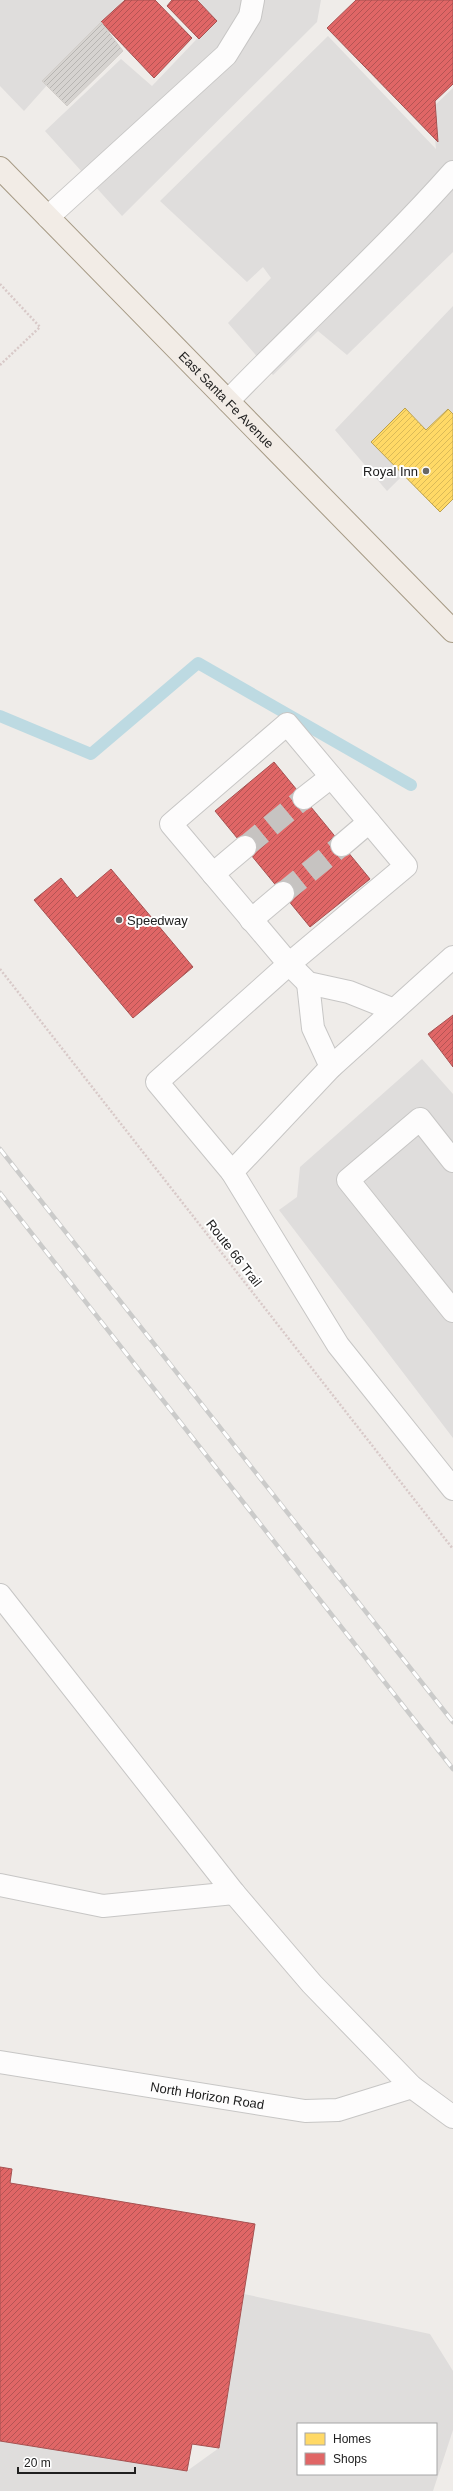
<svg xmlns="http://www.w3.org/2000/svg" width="453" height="2491" viewBox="0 0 453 2491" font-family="Arial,sans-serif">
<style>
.parking{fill:#dfdddc;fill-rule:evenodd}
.homes{fill:url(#homes-hatch);stroke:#bca251}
.shops{fill:url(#shops-hatch);stroke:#a65151}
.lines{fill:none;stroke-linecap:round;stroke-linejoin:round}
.stream{stroke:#bddae2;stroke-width:12}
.building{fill:url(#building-hatch);stroke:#d2ceca}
.minor-tunnel{stroke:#c6c3c1;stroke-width:22;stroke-dasharray:22 11;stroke-linecap:butt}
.minor-casing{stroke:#c7c6c5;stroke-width:24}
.major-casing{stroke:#a69a85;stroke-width:24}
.path{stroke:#d8c9c8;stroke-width:2.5;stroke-dasharray:2 2;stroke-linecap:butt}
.minor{stroke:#fdfcfc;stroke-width:22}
.major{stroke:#f2ece6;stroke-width:22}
.rail-casing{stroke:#cbcbca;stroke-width:4.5}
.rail{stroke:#fff;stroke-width:3;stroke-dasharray:9;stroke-linecap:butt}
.poi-dot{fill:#686766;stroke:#fff;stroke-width:1.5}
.labels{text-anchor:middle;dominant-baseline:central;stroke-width:4;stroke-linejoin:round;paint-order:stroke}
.street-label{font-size:13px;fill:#202020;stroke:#fff}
.poi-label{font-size:13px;fill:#202020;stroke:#fff;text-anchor:end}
</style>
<defs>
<pattern id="homes-hatch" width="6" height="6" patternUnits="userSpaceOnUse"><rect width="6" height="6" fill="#ffd966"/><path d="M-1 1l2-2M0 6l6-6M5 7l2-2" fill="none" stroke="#daba58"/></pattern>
<pattern id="shops-hatch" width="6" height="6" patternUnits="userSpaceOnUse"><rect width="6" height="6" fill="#e06666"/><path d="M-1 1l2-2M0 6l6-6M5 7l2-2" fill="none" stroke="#b55454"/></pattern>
<pattern id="building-hatch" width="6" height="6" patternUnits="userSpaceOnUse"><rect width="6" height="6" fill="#d6d3d0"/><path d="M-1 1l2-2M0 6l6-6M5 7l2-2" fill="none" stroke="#b7b5b2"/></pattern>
</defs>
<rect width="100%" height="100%" fill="#efece9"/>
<path class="parking" d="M0 0H123L24 111 0 86Z
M194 0H321L317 22 122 216 45 131 121 59 152 86 213 22Z
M328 36 436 149 432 108 453 88V252L347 355 318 331 273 375 228 323 271 278 263 267 247 282 160 201Z
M453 306V426L387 491 335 430Z
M422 1059 453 1094V1438L279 1210 297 1197 300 1167Z
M244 2294 430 2334 453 2371V2430L433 2491H0V2441L187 2471 219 2448ZM298 2424H436V2474H298Z"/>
<path class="homes" d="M405 408 426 430 448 409 453 414V499L440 512 371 442Z"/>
<path class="shops" d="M125 0H155L192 38 154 78 101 22Z
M172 0H197L217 21 199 39 167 6Z
M356 0H453V84L435 101 438 142 327 28Z
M274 762 370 879 310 927 215 811Z
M111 869 193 967 133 1018 34 900 61 878 77 898Z
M453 1015V1067L428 1034Z
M0 2167 12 2169 10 2183 255 2224 219 2448 192 2444 187 2471 0 2441Z"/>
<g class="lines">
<path class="stream" d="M0 716 91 754 198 663 411 785"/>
</g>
<path class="building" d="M101 22 123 51 67 106 42 81Z"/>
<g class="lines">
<path class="minor-tunnel" d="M245 847 304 798
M283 893 342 845"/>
<g class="minor-casing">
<g id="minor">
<path d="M48 217 226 55 250 16 253 0"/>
<path d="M228 401C302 324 382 252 453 172"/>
<path d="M304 798 331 777"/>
<path d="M342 845 369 822"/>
<path d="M213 874 245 847"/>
<path d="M251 920 283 893"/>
<path d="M453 957 331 1067 232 1172 338 1345 453 1489"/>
<path d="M308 983 313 1028 331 1067"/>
<path d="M453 1161 420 1119 348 1180 453 1311"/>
<path d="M232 1172 157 1082 289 964 406 866 287 724 171 824 289 964 308 983 349 992 394 1010"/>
<path d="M0 1595 234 1893 312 1984 412 2087 453 2117"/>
<path d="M0 1885 103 1906 234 1893"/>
<path id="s1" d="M0 2062 305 2111 338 2110 412 2087"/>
</g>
</g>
<g class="major-casing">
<g id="major">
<path id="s2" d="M0 168 453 631"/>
</g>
</g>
<path class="path" d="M0 284 40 327 0 365
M0 969 453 1549"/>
<use href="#minor" class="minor"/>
<use href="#major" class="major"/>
<g class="rail-casing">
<path id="rail" d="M0 1149 453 1722
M0 1193 453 1769"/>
</g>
<use href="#rail" class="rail"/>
</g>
<g class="poi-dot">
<circle cx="426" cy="471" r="4"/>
<circle cx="119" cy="920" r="4"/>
</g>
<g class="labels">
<g class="street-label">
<text stroke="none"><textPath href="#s2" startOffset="324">East Santa Fe Avenue</textPath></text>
<text transform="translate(234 1253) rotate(52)">Route 66 Trail</text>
<text stroke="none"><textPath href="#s1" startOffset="210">North Horizon Road</textPath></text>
</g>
<g class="poi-label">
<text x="418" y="471">Royal Inn</text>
<text x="127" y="920" text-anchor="start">Speedway</text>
</g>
</g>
<rect x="297" y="2423" width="140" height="52" fill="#ffffff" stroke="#a6a6a6"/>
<rect x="305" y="2433" width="20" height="12" fill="#ffd966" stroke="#a6a6a6"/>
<text x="333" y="2443" font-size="12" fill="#202020">Homes</text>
<rect x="305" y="2453" width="20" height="12" fill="#e06666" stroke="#a6a6a6"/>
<text x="333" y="2463" font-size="12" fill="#202020">Shops</text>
<path d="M18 2467v6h117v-6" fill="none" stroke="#202020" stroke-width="2"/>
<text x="24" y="2467" font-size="12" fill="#202020" stroke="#ffffff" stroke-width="3" paint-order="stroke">20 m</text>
</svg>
